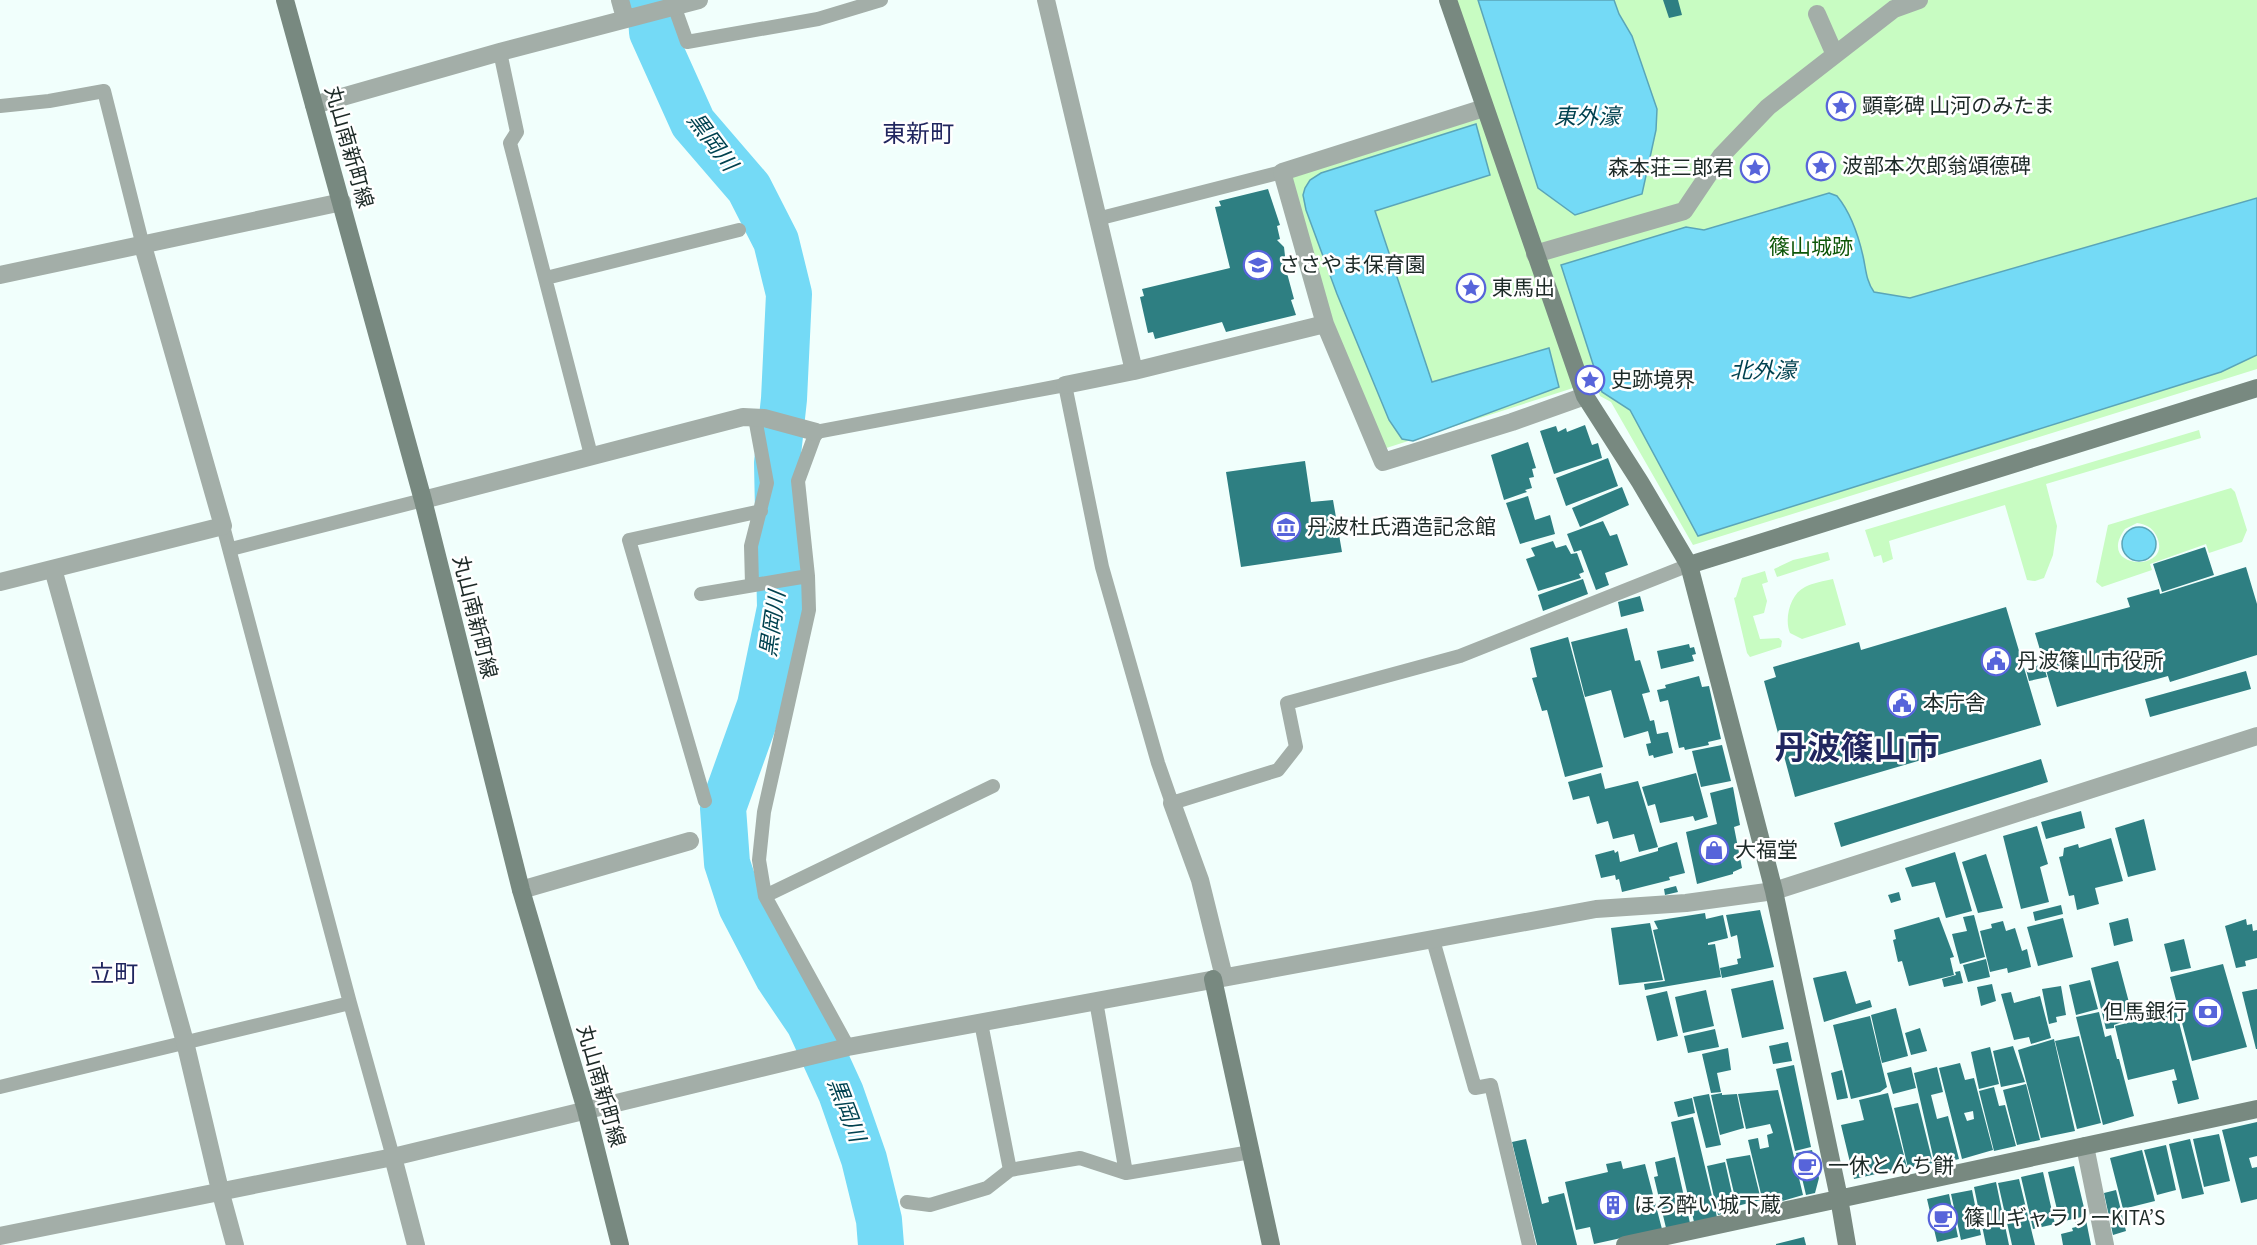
<svg xmlns="http://www.w3.org/2000/svg" width="2257" height="1245" viewBox="0 0 2257 1245" font-family="'Source Sans 3','Noto Sans JP',sans-serif">
<style>
.green{fill:#c8fcc2;fill-rule:evenodd}
.water{fill:#74daf6;stroke:#5aa5b8;stroke-width:1.5}
.lines{fill:none;stroke-linecap:round;stroke-linejoin:round}
.river{stroke:#74daf6;stroke-width:46}
.building{fill:#2e7f82;fill-rule:evenodd}
.lane{stroke:#a3aea8;stroke-width:14}
.street{stroke:#a3aea8;stroke-width:18}
.secondary{stroke:#788980;stroke-width:18}
.labels{text-anchor:middle;dominant-baseline:central;stroke-width:5;stroke-linejoin:round;paint-order:stroke}
.poi-label{font-size:21px;fill:#1d2a27;stroke:#fff;text-anchor:start}
.street-label{font-size:21px;fill:#1d2a27;stroke:#fff}
.park-label{font-size:21px;fill:#0d5608;stroke:#fff}
.water-label{font-size:22px;font-style:italic;fill:#004250;stroke:#fff}
.quarter-label{font-size:24px;fill:#21265f;stroke:#fff}
.town-label{font-size:33px;font-weight:bold;fill:#21265f;stroke:#fff}
</style>
<rect width="100%" height="100%" fill="#f1fffc"/>
<path class="green" d="M1457 0H2257V369L1693 545 1611 402 1600 396 1595 381 1377 451 1282 173 1492 111Z
M2199 430 2201 438 2046 484 2057 526 2053 555 2044 578 2035 581 2027 580 2005 505 1889 541 1893 559 1883 563 1881 555 1874 557 1865 530Z
M2231 488 2235 492 2247 530 2242 542 2209 553 2206 544 2150 564 2152 570 2102 587 2096 582 2108 525ZM2137 523C2145 524 2152 527 2156 535 2176 573 2094 571 2125 529Z
M1828 552 1830 560 1777 577 1774 569 1793 560Z
M1765 571 1768 582 1762 584 1767 601 1764 613 1753 616 1760 639 1779 638 1782 641 1781 647 1750 657 1747 653 1734 598 1736 597 1742 578Z
M1833 579 1846 625 1802 639 1790 633C1784 619 1790 594 1805 587 1813 583 1824 581 1833 579Z"/>
<path class="water" d="M1478 0H1614L1619 14 1632 36 1657 109 1656 130 1642 194 1575 215 1538 188Z
M1476 124 1490 175 1375 211 1432 382 1549 348 1559 387 1413 441 1402 439 1389 420 1337 294 1306 210 1303 195 1305 188 1310 180 1321 173Z
M1829 193 1837 196C1851 213 1858 234 1863 256 1866 269 1866 281 1874 292L1910 298 2257 198V355L2221 372 1698 536 1630 410 1602 392 1561 265 1686 227 1704 230Z
M2122 544a17 17 0 1 1 34 0a17 17 0 1 1-34 0Z"/>
<g class="lines">
<path class="river" d="M650 0 652 32 693 123 749 188 776 241 789 294 784 399 777 463 780 608 760 705 723 808 727 863 741 906 778 977 809 1023 841 1093 864 1159 879 1220 881 1245"/>
</g>
<path class="building" d="M1663 0H1678L1682 15 1669 18Z
M1268 189 1280 225 1277 226 1280 239 1277 240 1284 247 1285 256 1281 261V263L1284 262 1294 299 1291 300 1296 315 1226 332 1222 322 1155 339 1153 332 1148 333 1140 297 1144 296 1142 289 1230 268 1215 207 1221 206 1219 201Z
M1585 425 1592 445 1598 443 1602 458 1554 474 1540 431 1556 426 1558 432 1566 428 1567 432Z
M1528 442 1536 468 1532 469 1534 477 1529 478 1532 488 1525 490 1527 492 1504 500 1491 455Z
M1608 458 1618 486 1566 506 1556 478Z
M1305 461 1311 502 1333 500 1342 552 1241 567 1226 472Z
M1622 487 1629 505 1580 527 1572 508Z
M1528 496 1535 520 1550 515 1555 534 1520 544 1506 503Z
M1603 521 1610 536 1617 534 1628 565 1605 573 1609 585 1596 590 1581 550 1574 552 1567 534Z
M1553 541 1556 548 1566 545 1571 554 1577 553 1584 572 1579 574 1581 578 1538 591 1526 559 1535 556 1531 548Z
M2205 547 2214 575 2162 592 2153 564Z
M2246 567 2257 604V655L2170 682 2168 676 2057 707 2035 633 2130 607 2127 598 2159 589 2160 594Z
M1583 579 1588 594 1543 611 1538 595Z
M1640 596 1644 611 1621 617 1618 602Z
M2006 607 2041 725 1795 797 1764 681 1776 677 1773 667 1859 642 1861 650Z
M1627 628 1635 661 1640 660 1650 692 1642 694 1650 721 1654 720 1657 734 1668 732 1673 753 1654 758 1653 755 1649 756 1646 744 1651 743 1648 731 1624 738 1611 690 1585 697 1571 642Z
M1568 637 1603 767 1565 777 1547 710 1542 711 1532 678 1537 677 1530 648Z
M1689 644 1690 648 1694 647 1696 654 1692 655 1694 661 1661 669 1657 651Z
M2043 664 2047 677 2029 681 2026 669Z
M2246 671 2251 689 2150 717 2145 699Z
M1699 676 1702 687 1709 686 1721 739 1708 742 1709 745 1685 750 1684 747 1679 748 1668 700 1660 702 1657 690 1666 688 1665 685Z
M1722 745 1731 781 1701 787 1692 751Z
M2041 759 2048 782 1841 847 1834 823Z
M1601 773 1605 789 1638 781 1658 847 1639 852 1634 834 1613 839 1608 821 1597 824 1589 796 1573 800 1568 782Z
M1696 773 1708 817 1695 821 1693 816 1660 823 1655 804 1648 806 1642 787Z
M1733 787 1740 825 1734 827 1742 868 1733 872V874L1697 884 1686 832 1717 824 1710 793Z
M2081 811 2085 828 2046 839 2041 822Z
M2144 819 2156 870 2128 877 2115 828Z
M2037 826 2048 864 2040 867 2049 902 2021 909 2003 836Z
M2111 838 2123 881 2095 888 2099 904 2077 910 2074 895 2069 896 2059 857 2063 856 2064 848 2078 844 2079 848Z
M1677 842 1685 873 1669 877 1670 880 1622 892 1619 879 1616 880 1615 875 1601 878 1595 855 1614 850 1615 853 1618 851 1620 862 1658 851V848Z
M1955 852 1972 911 1946 918 1935 882 1912 887 1905 868Z
M1986 854 2003 908 1978 913 1962 862Z
M1676 886 1678 892 1665 895 1664 889Z
M1899 892 1901 900 1891 903 1888 895Z
M2061 905 2063 914 2035 921 2033 912Z
M1760 910 1774 967 1722 978 1720 968 1738 964 1737 959 1741 958 1737 935 1731 937 1726 915Z
M1705 913 1706 919 1723 915 1728 938 1708 943V945L1715 944 1721 977 1645 990 1644 984 1665 981 1653 930 1658 929 1654 921Z
M1974 915 1985 957 1960 964 1952 934 1967 931 1963 917Z
M1939 917 1954 957 1950 958 1954 975 1909 986 1902 961 1898 962 1893 940 1896 939 1894 930Z
M2063 918 2073 957 2038 966 2027 927Z
M2128 918 2133 941 2114 946 2109 923Z
M2246 919 2247 925 2252 924 2253 931 2257 930V958L2245 961 2246 966 2236 968 2225 926Z
M2003 921 2006 931 2015 928 2022 951 2027 949 2031 967 2008 973 2007 968 1990 972 1980 931 1992 928 1991 924Z
M1650 923 1663 980 1619 985 1611 928Z
M2184 939 2191 968 2171 972 2164 944Z
M1986 959 1990 977 1968 982 1963 965Z
M2118 961 2131 1010 2120 1013 2122 1022 2114 1025V1028L2106 1029 2091 968Z
M2223 964 2247 1047 2192 1061 2170 977Z
M1846 971 1856 1004 1870 1000 1872 1007 1824 1022 1813 978Z
M1960 971 1963 983 1944 987 1942 979 1956 975 1955 972Z
M1773 980 1784 1029 1742 1038 1731 989Z
M2090 980 2098 1009 2076 1015 2069 985Z
M1992 984 1996 1001 1981 1006 1977 987Z
M2061 986 2066 1015 2056 1017 2057 1022 2049 1024 2042 989Z
M2257 989V1049H2256L2242 992Z
M1706 990 1714 1026 1683 1033 1675 997Z
M1667 991 1678 1036 1657 1041 1646 996Z
M2011 992 2014 1003 2040 996 2051 1038 2031 1044 2029 1037 2014 1040 2001 994Z
M1896 1008 1908 1056 1882 1063 1871 1015Z
M2176 1011 2199 1099 2178 1104 2172 1081 2177 1080 2174 1069 2128 1080 2115 1026Z
M2099 1012 2105 1037 2111 1035 2117 1059H2119L2134 1116 2103 1125 2076 1017Z
M1870 1016 1887 1087 1880 1092 1851 1099 1833 1025Z
M1920 1028 1927 1051 1911 1055 1905 1033Z
M1715 1029 1719 1047 1688 1053 1684 1036Z
M2079 1036 2101 1123 2077 1129 2055 1041Z
M2054 1039 2075 1131 2041 1138 2018 1050Z
M1788 1042 1792 1061 1773 1064 1769 1046Z
M2013 1046 2025 1082 2001 1087 1993 1051Z
M1990 1047 1999 1084 1979 1089 1971 1052Z
M1728 1048 1731 1070 1717 1073 1721 1092 1711 1093 1702 1054Z
M1960 1063 1965 1080 1974 1078 1993 1150 1962 1159 1939 1068ZM1973 1111 1974 1119 1967 1121 1964 1113Z
M1794 1065 1811 1147 1795 1151 1776 1069Z
M1911 1067 1916 1088 1893 1094 1887 1073Z
M1937 1067 1943 1092 1931 1095 1937 1119 1948 1116 1959 1159 1935 1165 1914 1073Z
M1842 1070 1848 1098 1837 1100 1831 1073Z
M2026 1084 2040 1140 2017 1145 2003 1090Z
M1994 1087 1999 1106 2005 1105 2016 1146 1994 1151 1979 1091Z
M1778 1090 1803 1195 1768 1205 1765 1193 1761 1194 1748 1140 1758 1138 1760 1149 1769 1147 1767 1135 1773 1133 1770 1124 1746 1129 1738 1094Z
M1722 1093V1095L1737 1094 1744 1128 1720 1135 1711 1095Z
M1888 1093 1907 1167 1854 1179 1841 1125 1864 1120 1859 1100Z
M1709 1094 1721 1145 1706 1148 1693 1097Z
M1692 1098 1695 1113 1678 1117 1674 1102Z
M1918 1103 1933 1163 1908 1168 1894 1108Z
M1693 1117 1717 1217 1694 1222 1671 1122Z
M2257 1122V1156L2249 1158 2252 1168 2257 1167V1199L2241 1203 2222 1130Z
M2219 1134 2230 1181 2204 1187 2193 1139Z
M1526 1139 1542 1204 1549 1202 1548 1197 1564 1193 1577 1245H1537L1512 1142Z
M2190 1139 2204 1194 2182 1199 2169 1144Z
M2166 1145 2176 1190 2157 1195 2144 1150Z
M1812 1150 1819 1178 1815 1193 1806 1195 1796 1153Z
M2142 1150 2155 1201 2123 1209 2110 1158Z
M1750 1155 1761 1200 1737 1206 1726 1159Z
M1675 1157 1690 1223 1666 1228 1654 1177 1658 1176 1655 1162Z
M1621 1161 1623 1169 1645 1164 1662 1229 1594 1244 1590 1227 1576 1230 1565 1182 1608 1172 1606 1164Z
M1725 1162 1736 1211 1718 1215 1707 1166Z
M2074 1166 2086 1216 2060 1222 2048 1172Z
M2043 1172 2055 1224 2033 1229 2021 1177Z
M2019 1179 2035 1245H2012L1998 1183Z
M1996 1182 2009 1245H1986L1974 1187Z
M1972 1190 1981 1235 1961 1240 1951 1194Z
M2116 1190 2126 1231 2113 1235 2104 1193Z
M1949 1194 1958 1237 1937 1242 1927 1199Z
M2086 1220 2091 1245H2063L2061 1234 2073 1231 2072 1228 2076 1227 2075 1222Z
M1804 1237 1806 1245H1776V1244Z"/>
<g class="lines">
<path class="lane" d="M672 0 687 42 818 19 881 0
M500 52 517 132 510 143 591 455
M0 106 49 101 104 91 143 246
M1097 219 1282 172
M546 278 739 230
M223 526 350 1003 393 1157
M231 549 423 500
M752 584 751 546 767 483 755 418
M701 594 808 576
M705 801 629 540 761 511
M765 896 993 786
M1433 940 1475 1088 1491 1085 1529 1245
M1096 1001 1126 1173
M981 1023 1010 1170
M848 1047 765 896 759 860 764 812 809 610 808 576 798 481 816 432 1065 385 1102 567 1158 763 1172 803 1278 770 1296 747 1287 703 1460 656 1689 565
M0 1087 350 1003
M907 1202 930 1205 987 1188 1010 1170 1080 1158 1126 1173 1251 1152"/>
<path class="street" d="M620 0 625 18
M1046 0 1134 371
M1817 14 1835 55
M314 105 500 52 699 0
M1484 108 1282 172 1325 324 1383 462 1512 422 1585 396
M1535 254 1684 211 1721 156 1768 107 1894 9 1919 0
M0 275 342 202
M1065 385 1134 371 1325 324
M423 500 743 417 764 418 816 432
M53 569 185 1042 220 1190 235 1245
M0 582 223 526 143 246
M1172 803 1200 880 1224 977
M521 890 690 841
M2085 1146 2105 1245
M393 1157 416 1245
M0 1236 393 1157 848 1047 1596 909 1686 903 1774 891 2257 736"/>
<path class="secondary" d="M285 0 423 500 521 890 586 1110 620 1245
M1448 0 1585 396 1640 482 1689 565 1774 891 1839 1198 1847 1245
M1689 565 2257 388
M1213 979 1271 1245
M1625 1245 2257 1109"/>
</g>
<defs>
<g id="sight-ring" transform="scale(1.5)"><circle r="9.5" fill="#fff" stroke="#5764da" stroke-width="1.5"/><path d="M0-6L1.8-2.2L6-1.7L2.9 1.2L3.7 5.4L0 3.3L-3.7 5.4L-2.9 1.2L-6-1.7L-1.8-2.2Z" fill="#5764da"/></g>
<g id="school-ring" transform="scale(1.5)"><circle r="9.5" fill="#fff" stroke="#5764da" stroke-width="1.5"/><path d="M0-5L7-2L0 1L-7-2ZM-4 1L0 2.5L4 1V4Q0 6-4 4Z" fill="#5764da"/></g>
<g id="museum-ring" transform="scale(1.5)"><circle r="9.5" fill="#fff" stroke="#5764da" stroke-width="1.5"/><path d="M0-6L6-3V-2H-6V-3ZM-5-1h2V3h-2ZM-1-1h2V3h-2ZM3-1h2V3H3ZM-6 4H6V6H-6Z" fill="#5764da"/></g>
<g id="civic-ring" transform="scale(1.5)"><circle r="9.5" fill="#fff" stroke="#5764da" stroke-width="1.5"/><path d="M-.6-6.5H3V-4.5H.6V-3L4-1V1h2V6H-6V1h2V-1L-.6-3ZM-1.2 2.5V6h2.4V2.5Z" fill="#5764da"/></g>
<g id="shop-ring" transform="scale(1.5)"><circle r="9.5" fill="#fff" stroke="#5764da" stroke-width="1.5"/><path d="M-5-2.5h2.3a2.7 3.5 0 0 1 5.4 0H5L5.5 6h-11ZM-1.5-2.5h3a1.5 2.3 0 0 0-3 0Z" fill="#5764da"/></g>
<g id="bank-ring" transform="scale(1.5)"><circle r="9.5" fill="#fff" stroke="#5764da" stroke-width="1.5"/><path d="M-6-4H6V4H-6ZM0-2.3a2.3 2.3 0 1 0 0 4.6a2.3 2.3 0 1 0 0-4.6Z" fill="#5764da"/></g>
<g id="cafe-ring" transform="scale(1.5)"><circle r="9.5" fill="#fff" stroke="#5764da" stroke-width="1.5"/><path d="M-5.5-4.5H6V0H3Q3 3.5 0 3.5H-2.5Q-5.5 3.5-5.5 0ZM3-3.2v2h1.7v-2ZM-6 4.5H4V6H-6Z" fill="#5764da"/></g>
<g id="building-ring" transform="scale(1.5)"><circle r="9.5" fill="#fff" stroke="#5764da" stroke-width="1.5"/><path d="M-4-6H4V6H1V3H-1V6H-4ZM-2.5-4.3h1.7v1.8h-1.7ZM.8-4.3h1.7v1.8H.8ZM-2.5-1h1.7V.8h-1.7ZM.8-1h1.7V.8H.8Z" fill="#5764da"/></g>
</defs>
<g fill-rule="evenodd">
<use href="#sight-ring" x="1841" y="106"/>
<use href="#sight-ring" x="1821" y="166"/>
<use href="#sight-ring" x="1755" y="168"/>
<use href="#school-ring" x="1258" y="265"/>
<use href="#sight-ring" x="1471" y="288"/>
<use href="#sight-ring" x="1590" y="380"/>
<use href="#museum-ring" x="1286" y="527"/>
<use href="#civic-ring" x="1996" y="661"/>
<use href="#civic-ring" x="1902" y="703"/>
<use href="#shop-ring" x="1714" y="850"/>
<use href="#bank-ring" x="2208" y="1012"/>
<use href="#cafe-ring" x="1807" y="1166"/>
<use href="#building-ring" x="1613" y="1205"/>
<use href="#cafe-ring" x="1943" y="1218"/>
</g>
<g class="labels">
<g class="poi-label">
<text x="1862" y="106">顕彰碑 山河のみたま</text>
<text x="1842" y="166">波部本次郎翁頌德碑</text>
<text x="1734" y="168" text-anchor="end">森本荘三郎君</text>
<text x="1279" y="265">ささやま保育園</text>
<text x="1492" y="288">東馬出</text>
<text x="1611" y="380">史跡境界</text>
<text x="1307" y="527">丹波杜氏酒造記念館</text>
<text x="2017" y="661">丹波篠山市役所</text>
<text x="1923" y="703">本庁舎</text>
<text x="1735" y="850">大福堂</text>
<text x="2187" y="1012" text-anchor="end">但馬銀行</text>
<text x="1828" y="1166">一休とんち餅</text>
<text x="1634" y="1205">ほろ酔い城下蔵</text>
<text x="1964" y="1218">篠山ギャラリーKITA’S</text>
</g>
<g class="street-label">
<text transform="translate(349 147) rotate(74)">丸山南新町線</text>
<text transform="translate(475 617) rotate(76)">丸山南新町線</text>
<text transform="translate(601 1086) rotate(74)">丸山南新町線</text>
</g>
<g class="park-label">
<text x="1811" y="247">篠山城跡</text>
</g>
<g class="water-label">
<text x="1587" y="117">東外濠</text>
<text transform="translate(712 142) rotate(53)">黒岡川</text>
<text x="1763" y="371">北外濠</text>
<text transform="translate(773 624) rotate(-82)">黒岡川</text>
<text transform="translate(846 1110) rotate(69)">黒岡川</text>
</g>
<g class="quarter-label">
<text x="918" y="134">東新町</text>
<text x="114" y="974">立町</text>
</g>
<g class="town-label">
<text x="1857" y="748">丹波篠山市</text>
</g>
</g>
</svg>
